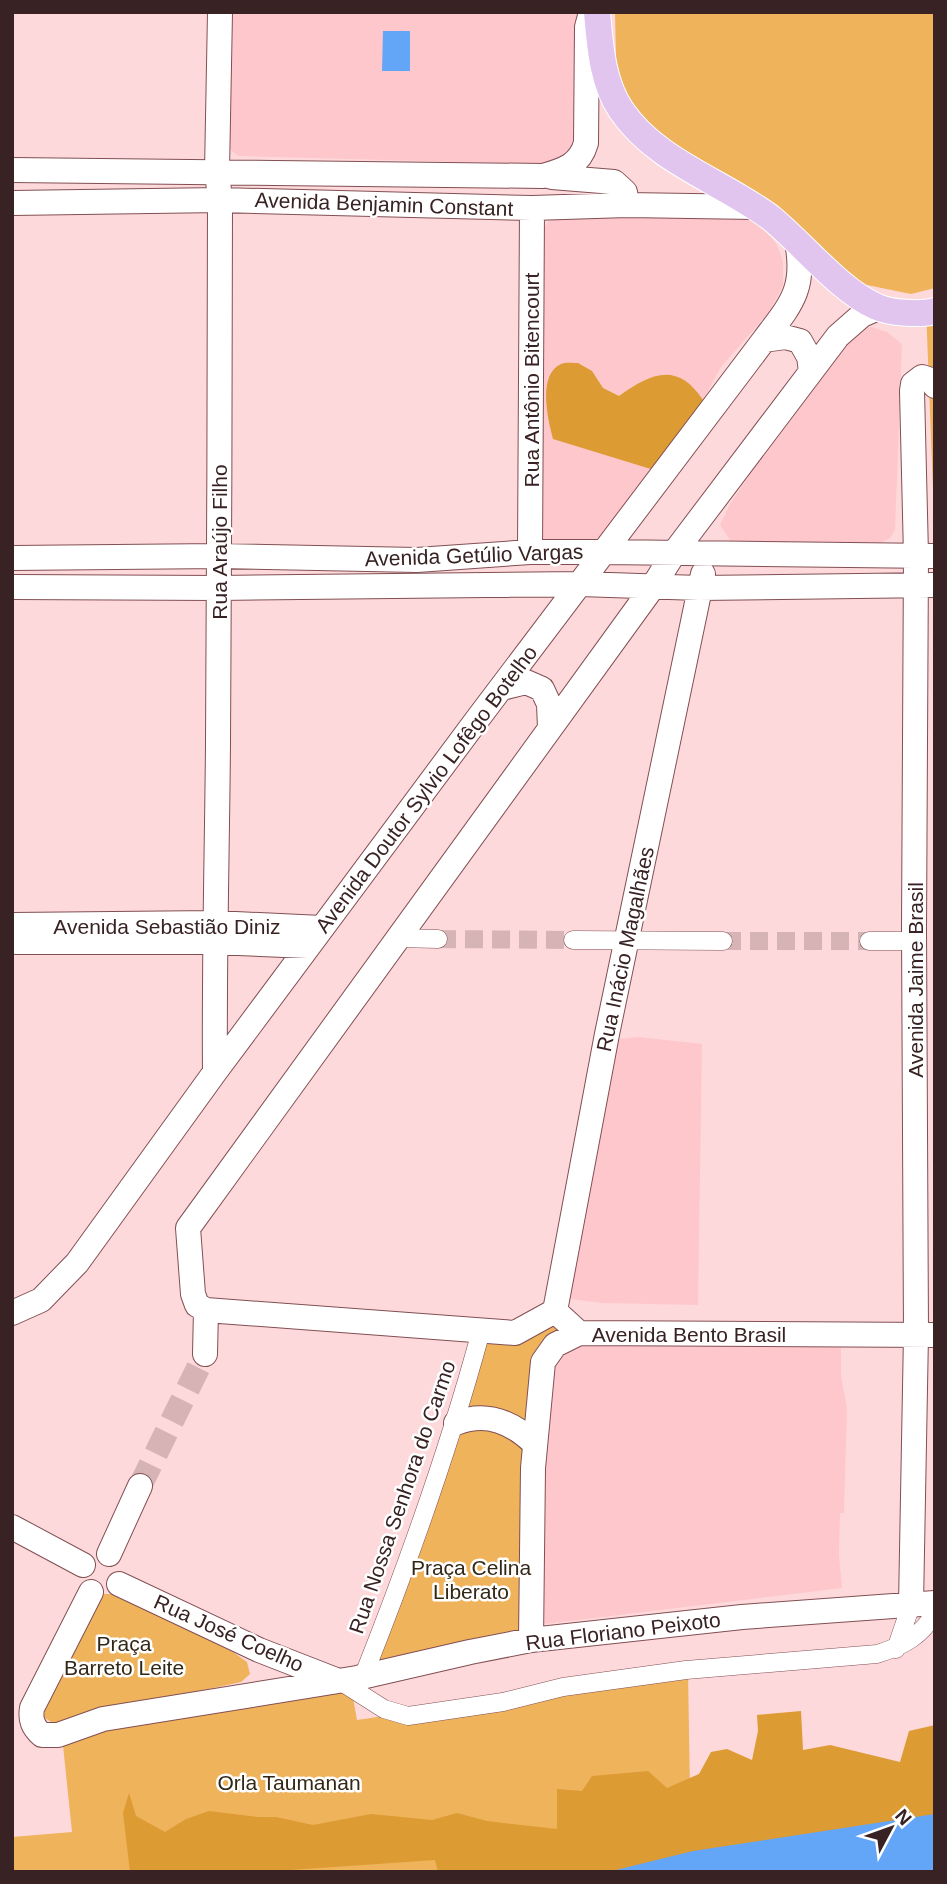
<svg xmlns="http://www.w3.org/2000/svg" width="947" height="1884" viewBox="0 0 947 1884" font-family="Helvetica,sans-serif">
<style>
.built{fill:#fec7cb}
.green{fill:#efb35c}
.forest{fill:#dc9b33}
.water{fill:#63a5f7}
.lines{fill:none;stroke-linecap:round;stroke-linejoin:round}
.street-tunnel{stroke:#d6b4b6;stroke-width:18;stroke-dasharray:18 9;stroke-linecap:butt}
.secondary-tunnel{stroke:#d6b4b6;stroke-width:24;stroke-dasharray:24 12;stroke-linecap:butt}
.street-casing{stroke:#824f53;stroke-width:19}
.secondary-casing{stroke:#824f53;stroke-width:26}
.primary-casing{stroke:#fff;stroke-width:28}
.street{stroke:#fff;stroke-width:18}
.secondary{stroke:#fff;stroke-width:24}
.primary{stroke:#e1c5ef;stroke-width:26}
.labels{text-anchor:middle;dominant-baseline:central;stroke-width:5;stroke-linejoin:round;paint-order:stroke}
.street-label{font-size:21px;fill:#382223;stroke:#fff}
.park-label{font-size:21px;fill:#332716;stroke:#fff}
</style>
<rect width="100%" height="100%" fill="#fed9db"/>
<path class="built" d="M228 12H579L576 146 568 156 542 164 238 156 228 148Z
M722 213 757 222 776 243 783 261V286L769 312 721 367 703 400 600 537 574 547 552 546 541 538 542 230 549 221 562 218Z
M861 327H872L887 332 902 344 895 530 890 538 880 543 741 545 730 540 720 525 730 504 809 387Z
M638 1037 702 1044 698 1305 603 1303 562 1298 610 1040Z
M600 1320 705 1322 841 1330V1376L847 1408 844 1513H840L839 1555 842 1588 537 1625 540 1499 557 1341Z"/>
<path class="green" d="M615 12H935V288L911 294 862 284 685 157 652 128 623 90 616 58Z
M935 306V542L926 308Z
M562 1298 557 1341 549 1354 536 1637 377 1661 482 1319 517 1322Z
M103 1594H116L233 1652 247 1662 250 1674 241 1682 53 1723 43 1717 44 1702 94 1601Z
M688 1672 691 1849 534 1872H12V1837L72 1832 61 1726 350 1681 357 1720Z"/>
<path class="forest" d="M578 363 592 371 603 388 619 396C652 372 678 362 703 400L654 470 553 439C548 420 537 375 561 364 565 362 574 363 578 363Z
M801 1711 803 1750 830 1745 900 1762 909 1731 935 1725V1829L636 1872H438L435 1860 262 1872H130L123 1813 129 1793 136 1816 165 1832 186 1819 209 1811 258 1817H276L313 1825 371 1814 432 1820 457 1813 487 1821 557 1829V1789L582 1791 592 1776 648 1771 667 1788 699 1774 711 1752 727 1749 752 1760 758 1731 757 1715Z"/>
<path class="water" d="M383 31H410V71H382Z
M935 1814V1872H608L693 1851Z"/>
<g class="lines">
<path class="street-tunnel" d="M438 939 573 940
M723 941H869"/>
<path class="secondary-tunnel" d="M140 1486 205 1354"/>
<g class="street-casing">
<path id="street" d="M397 938 438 939
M573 940 723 941
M869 941H915
M896 1649 911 1605
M363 1677C408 1564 449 1449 481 1331
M340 1681 384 1709 408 1716 503 1702 563 1687 686 1670 877 1654C903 1646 922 1636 935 1612"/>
</g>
<g class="secondary-casing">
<path id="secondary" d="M12 170 543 176C564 170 580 165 586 143L587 27 591 12
M552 177 614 182 625 192 627 205
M12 203 220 200 532 208 627 205 755 207
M764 340 785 337 800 341 809 357 811 371
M530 552 532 208
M12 558 219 556 417 560 530 552H605L935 556
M12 587 219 588 580 584 699 588 935 585
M502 688 526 682 542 689 549 704 550 728
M12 925 215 923 322 928
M16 942H214L308 946
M215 1072C214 962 217 854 218 744 219 563 220 381 220 200L217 171 220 12
M555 1311 515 1333 206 1310 197 1305 193 1294 188 1228 652 588 674 553 838 336 862 315 878 308
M555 1311 607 1034 703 574
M555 1311 579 1333 935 1335
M12 1313 41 1300 77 1263 215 1072 476 721 764 340C791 304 806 289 797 242
M205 1354 206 1310
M456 1423C487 1411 512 1422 535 1444
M12 1527 83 1565
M109 1554 140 1486
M119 1584 259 1650 336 1680
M91 1592 32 1708C30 1720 33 1727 42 1735H58L103 1719 357 1678 470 1652 531 1640 742 1617 935 1603
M911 1605 916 1334 914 928 916 555 912 391 913 384 922 377 931 380 935 386
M531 1640 533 1468 543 1362 555 1345 579 1333"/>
</g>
<g class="primary-casing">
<path id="primary" d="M597 12C600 45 602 82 621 110 656 162 722 181 771 218 803 244 840 291 877 307 890 313 921 315 935 311"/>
</g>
<use href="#street" class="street"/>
<use href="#secondary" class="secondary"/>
<use href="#primary" class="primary"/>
</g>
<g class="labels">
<g class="street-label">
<text transform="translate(384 204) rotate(2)">Avenida Benjamin Constant</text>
<text transform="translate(531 380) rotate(-90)">Rua Antônio Bitencourt</text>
<text transform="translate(219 542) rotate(-90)">Rua Araújo Filho</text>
<text transform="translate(474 555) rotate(-2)">Avenida Getúlio Vargas</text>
<text transform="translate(426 789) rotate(-53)">Avenida Doutor Sylvio Lofêgo Botelho</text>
<text x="167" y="926">Avenida Sebastião Diniz</text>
<text transform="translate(625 949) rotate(-78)">Rua Inácio Magalhães</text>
<text transform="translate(915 980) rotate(-90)">Avenida Jaime Brasil</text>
<text x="689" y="1334">Avenida Bento Brasil</text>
<text transform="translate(402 1497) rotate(-71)">Rua Nossa Senhora do Carmo</text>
<text transform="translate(623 1631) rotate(-7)">Rua Floriano Peixoto</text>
<text transform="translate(229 1633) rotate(24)">Rua José Coelho</text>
</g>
<g class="park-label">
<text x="471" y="1567">Praça Celina<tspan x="471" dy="24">Liberato</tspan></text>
<text x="124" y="1643">Praça<tspan x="124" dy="24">Barreto Leite</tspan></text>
<text x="289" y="1782">Orla Taumanan</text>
</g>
</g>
<rect width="947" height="1884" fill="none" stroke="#382223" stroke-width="28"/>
<g transform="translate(891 1828) rotate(49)" stroke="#ffffff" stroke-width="5" paint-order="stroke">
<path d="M0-5L12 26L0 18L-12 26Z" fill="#382223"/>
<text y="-10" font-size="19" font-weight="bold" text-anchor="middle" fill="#382223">N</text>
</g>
</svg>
